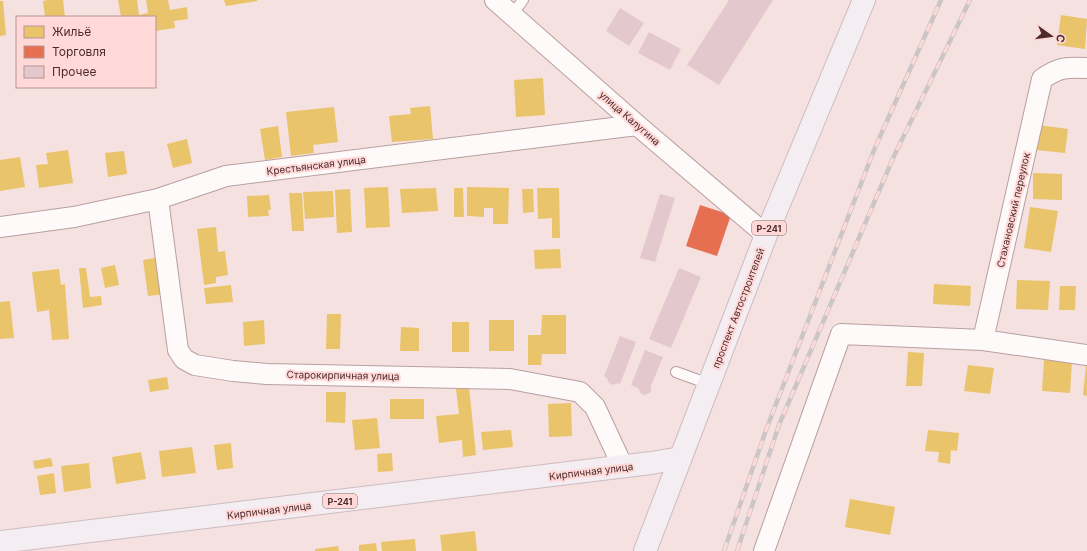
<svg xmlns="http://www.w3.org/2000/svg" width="1087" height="551" viewBox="0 0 1087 551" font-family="Inter,sans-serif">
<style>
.homes{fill:#e9c46a}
.shops{fill:#e76f51}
.building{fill:#e3c8ce}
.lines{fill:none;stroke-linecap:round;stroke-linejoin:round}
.lane-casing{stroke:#b89fa0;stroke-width:12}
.street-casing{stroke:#b89fa0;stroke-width:22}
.highway-casing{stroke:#ccbcc1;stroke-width:24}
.lane{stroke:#fefafa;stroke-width:10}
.street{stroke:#fefafa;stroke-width:20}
.highway{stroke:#f4edf2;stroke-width:22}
.rail-casing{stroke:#ccc5c5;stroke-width:4.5}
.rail{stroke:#ffd9d8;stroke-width:3;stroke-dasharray:9;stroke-linecap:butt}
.labels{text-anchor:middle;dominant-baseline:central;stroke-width:4;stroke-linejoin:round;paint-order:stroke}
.shield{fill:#ffd9d8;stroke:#835f5f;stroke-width:1}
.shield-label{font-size:9px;font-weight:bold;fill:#4e2b2b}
.street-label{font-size:10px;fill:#4e2b2b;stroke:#ffd9d8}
</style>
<rect width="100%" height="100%" fill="#f6e1e1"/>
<path class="homes" d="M48 0H63L65 17H45L43 1Z
M118 0H137L139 15 148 13 146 0H168L170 10 187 7 188 19 174 21 175 28 155 31V17H121Z
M224 0H257V1L226 6Z
M0 1H3L6 35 0 36Z
M1061 15 1087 19 1085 49 1057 45Z
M543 78 545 115 516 117 514 80Z
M430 106 433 139 392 142 389 116 411 114 410 108Z
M334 107 338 142 313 145 314 153 291 156 286 112Z
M1039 125 1068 129 1065 153 1036 150Z
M278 126 282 157 265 160 260 129Z
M187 139 192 163 173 168 167 144Z
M68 150 73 183 39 188 36 165 48 164 46 153Z
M124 151 127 174 108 177 105 153Z
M20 157 25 187 0 191V160Z
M1033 173 1062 174V200L1033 199Z
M388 187 390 227 366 228 364 188Z
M467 187 509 188 508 224H493V208H484V217L467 216Z
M436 188 438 211 402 213 400 189Z
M454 188H463L464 217H454Z
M537 188H559L560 238H552V218L538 219Z
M350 189 352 232 337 233 335 190Z
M522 189H533L534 212 523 213Z
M333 191 334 217 305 219 303 192Z
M289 193H302L304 231H292Z
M269 195 271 210H268L269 216 248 217 247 196Z
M1030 207 1058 211 1051 252 1024 248Z
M216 227 218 252 225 251 228 275 216 277V283L204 285 197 229Z
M560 249 561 268 535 269 534 250Z
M167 256 166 294 148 296 143 260Z
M115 265 119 285 105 288 101 268Z
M79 268H86L90 297 101 296 102 305 83 308Z
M59 269 61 285 65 284 69 339 52 340 49 310 37 312 32 272Z
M1017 280 1050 281 1048 310 1016 309Z
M934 284 971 286 970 306 933 304Z
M231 285 233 302 206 304 204 288Z
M1060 286H1076L1075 310H1059Z
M10 301 14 338 0 339V302Z
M327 314H341L340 349H326Z
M542 315H566V354H542L541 365H528V335H541Z
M264 320 265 344 244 346 243 322Z
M489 320H514V351H489Z
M452 322H469V352H452Z
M401 327 419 328V351H400Z
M908 352 924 353 922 386H906Z
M1044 360 1072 361 1070 393 1042 391Z
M968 365 994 368 990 394 964 391Z
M1086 365H1087V396L1083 395Z
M167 377 169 389 150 392 148 380Z
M469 387 476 455 463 457 462 440 439 443 436 416 459 414 456 389Z
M326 392H346L345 423 326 422Z
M390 399H424V419H390Z
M571 403 572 436 549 437 548 404Z
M377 418 380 448 355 450 352 420Z
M511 430 513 447 483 450 481 432Z
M928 430 959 433 957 451 951 450 950 464 938 462 939 452 925 451Z
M231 443 233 468 217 470 214 445Z
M192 447 196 473 162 477 159 451Z
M141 452 146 479 116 484 112 457Z
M392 453 393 471 378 472 377 454Z
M51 458 53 466 35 469 33 461Z
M89 463 91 488 64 492 61 466Z
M54 473 56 493 40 495 37 476Z
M850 499 895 507 890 535 845 527Z
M475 531 477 551H442L440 535Z
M415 539 416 551H382L381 542Z
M376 543 377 551H359V545Z
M338 546 339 551H315V549Z"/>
<path class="shops" d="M700 205 731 215 717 256 686 246Z"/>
<path class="building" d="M729 0H773L719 85 687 65Z
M620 8 644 23 629 46 606 31Z
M649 32 681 49 670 70 638 53Z
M660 194 675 198 655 262 640 258Z
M679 268 701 277 671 348 649 339Z
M620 336 636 342 620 384 618 383 613 385 609 383 607 378 604 376Z
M645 350 663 357 651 386V392L645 395 641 394 638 388 631 385Z"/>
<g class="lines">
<g class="lane-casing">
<path id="lane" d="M512 15 523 0
M676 372 709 384"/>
</g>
<g class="street-casing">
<path id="street" d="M495 0 637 125 766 235
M158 199 178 350 184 359 195 365 233 371 267 374 510 379 580 392 595 407 623 467
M0 227 74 217 158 199 226 176 637 125
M983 340 1042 79C1059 67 1067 67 1087 68
M764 551 841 334 983 340 1087 355"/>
</g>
<g class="highway-casing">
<path id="highway" d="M0 542 651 463 681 458
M645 551 766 235 864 0"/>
</g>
<use href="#lane" class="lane"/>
<use href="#street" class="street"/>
<use href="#highway" class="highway"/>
<g class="rail-casing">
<path id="rail" d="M724 551 766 430 874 150 941 0
M737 551 779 425 894 156 970 0"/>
</g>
<use href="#rail" class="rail"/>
</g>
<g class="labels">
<g class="shield">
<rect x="752" y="221" width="34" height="14" rx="3"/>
<rect x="323" y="494" width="34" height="14" rx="3"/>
</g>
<g class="shield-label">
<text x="769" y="228">Р-241</text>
<text x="340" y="501">Р-241</text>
</g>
<g class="street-label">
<text transform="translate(630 118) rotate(41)">улица Калугина</text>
<text transform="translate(316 165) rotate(-7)">Крестьянская улица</text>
<text transform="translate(1013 210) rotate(-77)">Стахановский переулок</text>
<text transform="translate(738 308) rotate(-69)">проспект Автостроителей</text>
<text transform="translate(343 375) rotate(1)">Старокирпичная улица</text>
<text transform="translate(591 471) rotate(-7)">Кирпичная улица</text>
<text transform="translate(269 510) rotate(-7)">Кирпичная улица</text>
</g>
</g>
<rect x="16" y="16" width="140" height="72" fill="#ffd9d8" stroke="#b89393"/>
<rect x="24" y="26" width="20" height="12" fill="#e9c46a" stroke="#b89393"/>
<text x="52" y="36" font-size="12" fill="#4e2b2b">Жильё</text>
<rect x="24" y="46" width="20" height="12" fill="#e76f51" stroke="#b89393"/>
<text x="52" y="56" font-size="12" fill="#4e2b2b">Торговля</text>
<rect x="24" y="66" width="20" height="12" fill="#e3c8ce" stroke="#b89393"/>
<text x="52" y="76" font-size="12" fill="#4e2b2b">Прочее</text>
<g transform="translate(1051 36) rotate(104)" stroke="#ffd9d8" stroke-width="3" paint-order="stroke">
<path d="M0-3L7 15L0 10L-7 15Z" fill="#4e2b2b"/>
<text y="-6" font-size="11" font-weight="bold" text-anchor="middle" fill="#4e2b2b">С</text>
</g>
</svg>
